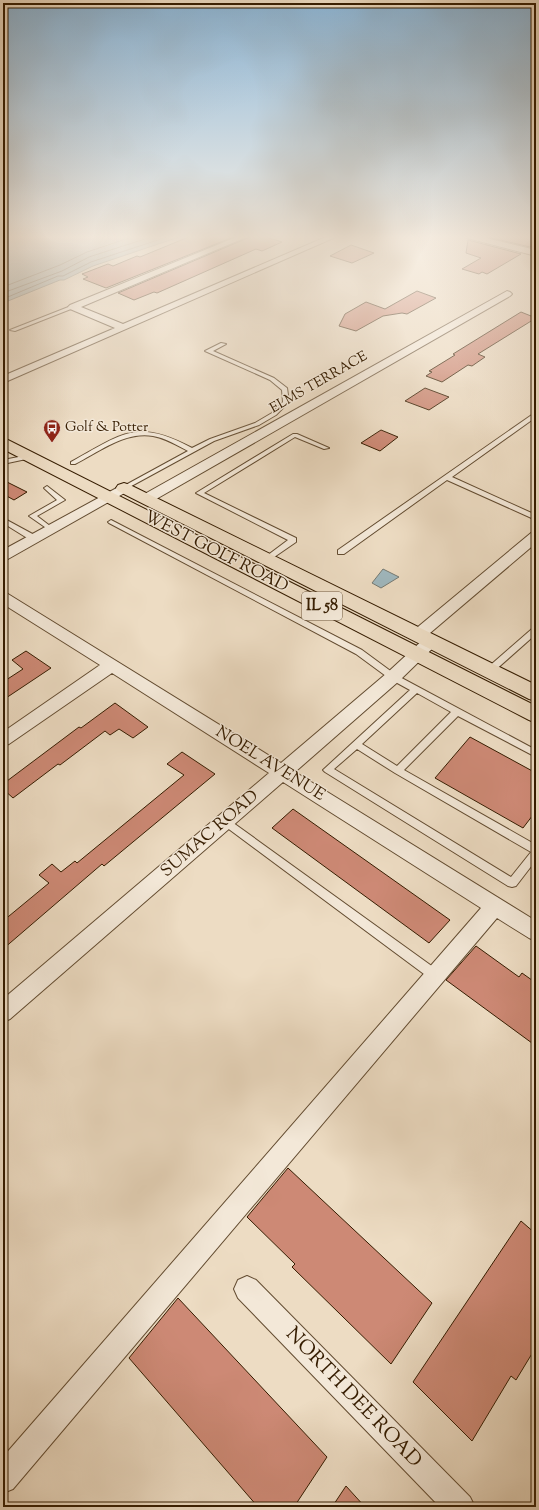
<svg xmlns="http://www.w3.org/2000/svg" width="539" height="1510" viewBox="0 0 539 1510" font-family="'Sorts Mill Goudy',serif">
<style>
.water{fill:#9fb8bf;stroke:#757a73}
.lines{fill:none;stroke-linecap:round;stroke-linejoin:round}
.shore{stroke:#6a6a60;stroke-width:1}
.building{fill:#cd8975;stroke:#351c00}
.lane-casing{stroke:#634c31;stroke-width:2}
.street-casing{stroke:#634c31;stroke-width:2}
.primary-casing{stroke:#351c00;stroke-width:2}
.lane{fill:#f3e8d8;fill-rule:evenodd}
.street{fill:#f3e8d8;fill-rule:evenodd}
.primary{fill:#eddcc3;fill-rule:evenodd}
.labels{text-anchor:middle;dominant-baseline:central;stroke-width:3;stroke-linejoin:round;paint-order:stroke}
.far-street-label{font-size:14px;fill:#351c00;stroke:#f3e8d8}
.far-poi-label{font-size:14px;fill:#351c00;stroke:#f3e8d8;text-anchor:start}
.shield{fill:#f3e8d8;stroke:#6e5941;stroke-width:1}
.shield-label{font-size:16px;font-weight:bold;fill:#351c00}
.street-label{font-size:17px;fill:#351c00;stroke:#f3e8d8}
.near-street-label{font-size:20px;fill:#351c00;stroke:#f3e8d8}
</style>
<rect width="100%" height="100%" fill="#eddcc3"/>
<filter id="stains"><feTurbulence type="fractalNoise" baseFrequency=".005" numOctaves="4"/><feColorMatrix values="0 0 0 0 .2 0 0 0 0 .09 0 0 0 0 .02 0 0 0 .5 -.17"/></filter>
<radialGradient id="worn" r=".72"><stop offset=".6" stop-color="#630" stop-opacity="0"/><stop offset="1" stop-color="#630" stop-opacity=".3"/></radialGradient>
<path class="water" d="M3 236H182L93 266 64 280H60L3 303Z
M383 569 399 577 381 588 372 583Z"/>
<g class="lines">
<path class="shore" d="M3 287 60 265 87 252 135 236
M3 293 62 271 89 257 154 236
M3 299 58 276H63L91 262 170 236"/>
</g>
<path class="building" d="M191 236H236L106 288 83 279 88 277 82 274 108 264 113 266 137 256 140 257Z
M250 236H263L282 242 262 251 256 249 157 293 154 292 134 300 118 293 250 237Z
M483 236H536V244L530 247Z
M468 240 521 254 487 274 482 272 479 274 462 269 481 258 466 253Z
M351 245 374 253 352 263 330 256Z
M417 291 436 298 407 314 402 313 383 316 356 331 339 326 345 314 366 302 385 309Z
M521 312 536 318 478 354 485 357 472 366 468 365 442 382 426 376 432 372 429 371 455 355 453 354Z
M425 388 449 397 429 410 405 401Z
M381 430 398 437 380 451 361 443Z
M3 480 27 492 14 500 3 494Z
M26 651 51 668 3 700V682L23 669 12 660Z
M115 703 148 727 133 738 119 729 110 735 105 731 60 765 58 764 13 798 3 789V784L79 727 81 728Z
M470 737 536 773V811L523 828 435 778Z
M182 752 215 774 104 866 102 864 3 949V921L49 883 39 875 52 864 61 872 75 861 77 863 184 775 167 764Z
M293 809 450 920 429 943 272 828Z
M476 946 519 977 522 973 536 983V1046L446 980Z
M288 1168 432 1303 391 1364 292 1267 295 1264 247 1217Z
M521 1221 536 1234V1347L516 1380 511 1376 472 1441 413 1382Z
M178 1298 327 1457 294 1507H258L129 1358Z
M346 1486 365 1507H332Z"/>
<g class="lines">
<g class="lane-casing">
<path id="lane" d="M71 306 76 307 15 331 10 330Z
M221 343 226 344 213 351 274 378 287 388 289 402 276 415 259 425 214 441 124 490 121 488 122 487 188 451C177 445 165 438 153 436 125 431 99 452 75 464H71V462C122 434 136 418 192 448L210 439 255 423 272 413 283 402 282 390 270 380 205 351Z
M536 412V417L452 477 536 515V520L447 480 344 554H338V550Z
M293 434H297L329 448 324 449 295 437 204 493 296 538V542L267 562H264V558L288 540 196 493Z
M29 455 31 456V458L3 464V460Z
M47 486 65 500 37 516 54 529V531L52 532 29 516 57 500 45 489 44 488Z
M3 518 38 537 39 539 35 541H32L3 523Z
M111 520 362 650 396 675 536 750V757L458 716 404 770 536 845V860L516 886 512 887 508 886 325 772 323 770 410 690 390 679 356 654 109 523 108 522ZM417 693 451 712 397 766 362 744ZM357 749 395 773 531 852 511 877 334 769Z
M536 627V634L492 673H486L485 671 486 669 533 628Z
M225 817 440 972 441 976 440 980 436 981 432 980 222 824 220 821 222 818Z"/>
</g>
<g class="street-casing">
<path id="street" d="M239 236H249L81 307 123 324 328 236H338L3 383V376L115 328 70 309 68 307 70 305Z
M466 236H478L536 250V256L467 238Z
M507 291 510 292 512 294 510 296 151 502H141L140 499 141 496Z
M124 484 128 485 130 488 128 491 8 559 3 560V550Z
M536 532V543L423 639 418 640 413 639 410 635 413 631 531 533Z
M3 592 8 594 281 763 387 673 426 637 431 636 436 637 439 641 436 645 399 681 295 772 536 921V941L529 938 497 918 13 1489 3 1493V1457L481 908 283 782 10 1019 3 1022V999L269 773 112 673 9 744 3 746V732L100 665 3 604Z
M247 1276 256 1280 470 1497 475 1507H440L238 1298 234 1289 238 1280Z"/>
</g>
<g class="primary-casing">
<path id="primary" d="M3 438 8 440 536 706V723L529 720 3 449Z
M124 483 130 485 536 685V701L529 699 118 491 116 488 118 485Z"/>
</g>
<use href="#lane" class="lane"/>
<use href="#street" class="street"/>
<use href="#primary" class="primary"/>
</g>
<linearGradient id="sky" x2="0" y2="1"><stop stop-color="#8bb6d8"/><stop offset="0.53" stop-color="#f7efe4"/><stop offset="1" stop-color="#f7efe4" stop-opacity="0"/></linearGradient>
<rect width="539" height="447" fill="url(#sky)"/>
<defs>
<g id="bus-pin" transform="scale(0.9)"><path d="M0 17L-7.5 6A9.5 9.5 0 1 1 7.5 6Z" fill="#8f2418" stroke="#f3e8d8"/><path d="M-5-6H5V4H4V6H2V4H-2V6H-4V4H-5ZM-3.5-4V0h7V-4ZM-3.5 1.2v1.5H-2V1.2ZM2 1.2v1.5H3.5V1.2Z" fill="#fff"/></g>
</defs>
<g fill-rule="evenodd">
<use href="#bus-pin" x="52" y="428"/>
</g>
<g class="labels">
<g class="far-street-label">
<text transform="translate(319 383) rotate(-30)">ELMS TERRACE</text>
</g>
<g class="far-poi-label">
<text x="65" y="428">Golf &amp; Potter</text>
</g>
<rect class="shield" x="302" y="592" width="40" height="28" rx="3"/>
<g class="shield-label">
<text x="322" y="606">IL 58</text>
</g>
<g class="street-label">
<text transform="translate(216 552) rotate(27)">WEST GOLF ROAD</text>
<text transform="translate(270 764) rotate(32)">NOEL AVENUE</text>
<text transform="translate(210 834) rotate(-41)">SUMAC ROAD</text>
</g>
<g class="near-street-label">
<text transform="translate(353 1398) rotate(46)">NORTH DEE ROAD</text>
</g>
</g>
<rect width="539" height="1510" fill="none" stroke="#eddcc3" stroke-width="16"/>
<rect x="4" y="4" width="531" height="1502" fill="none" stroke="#351c00" stroke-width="2"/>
<rect x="8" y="8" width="523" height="1494" fill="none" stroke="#351c00"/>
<rect width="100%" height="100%" filter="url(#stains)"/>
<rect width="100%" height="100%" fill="url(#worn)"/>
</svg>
